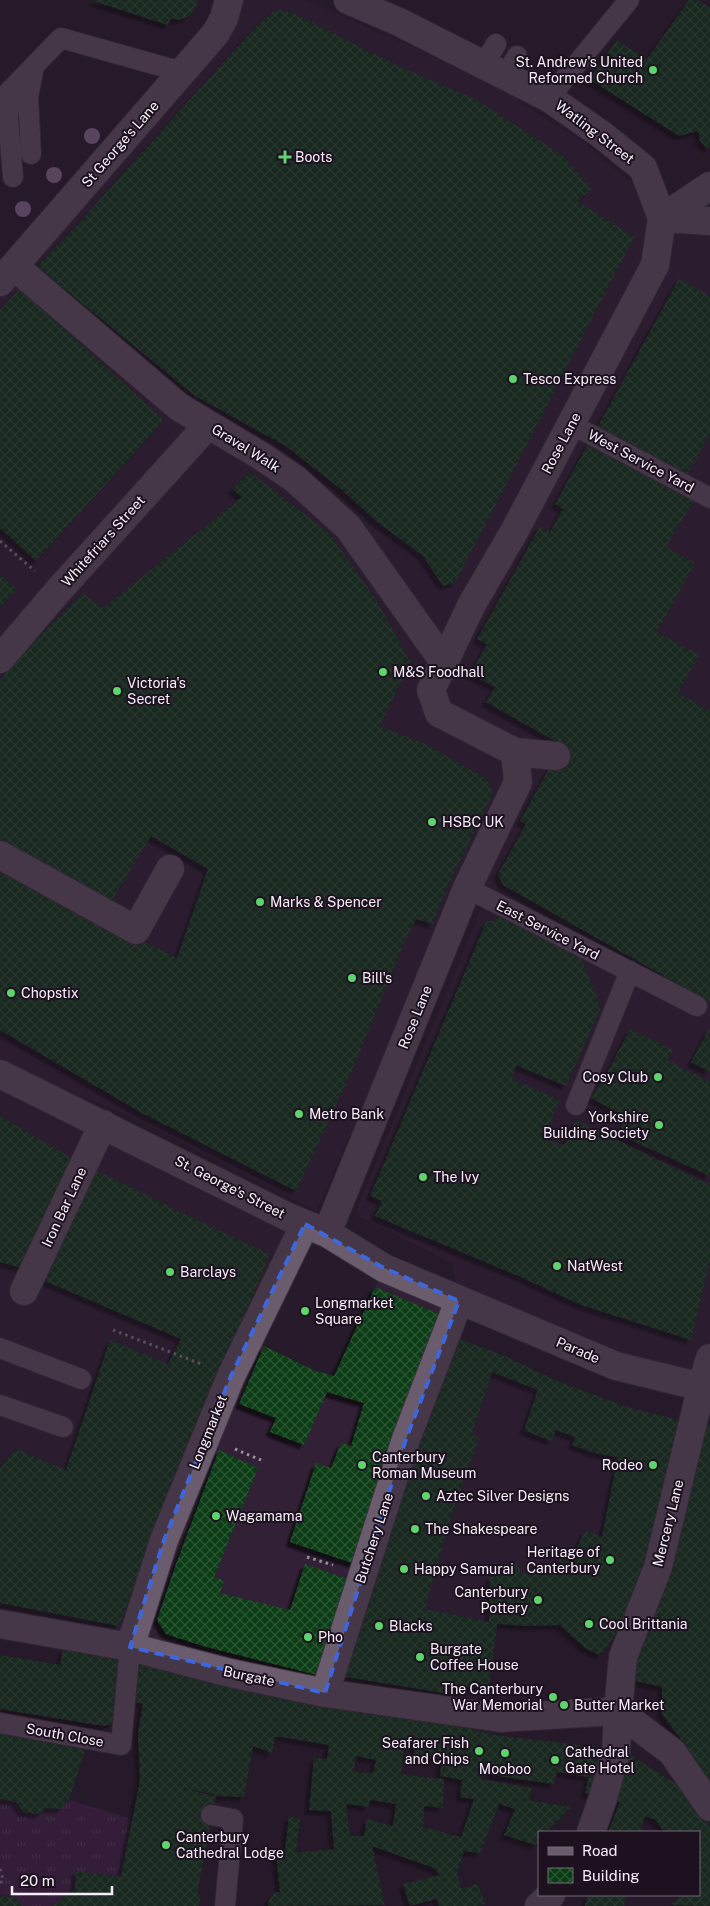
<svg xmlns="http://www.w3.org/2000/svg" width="710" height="1906" viewBox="0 0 710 1906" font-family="'Public Sans',sans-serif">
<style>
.built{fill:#322136}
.grass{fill:url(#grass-tufts)}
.building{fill:url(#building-cross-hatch);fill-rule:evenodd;filter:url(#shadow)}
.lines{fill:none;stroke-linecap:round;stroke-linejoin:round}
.lane-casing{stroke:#3d3440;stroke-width:22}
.street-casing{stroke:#3d3440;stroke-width:30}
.path{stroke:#988d9a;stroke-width:3;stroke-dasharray:2.5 4;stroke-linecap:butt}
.lane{stroke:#6a5b6d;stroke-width:20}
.street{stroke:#6a5b6d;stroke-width:28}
.tree{fill:#97779f}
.marked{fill:none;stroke:#3e66dd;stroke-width:4;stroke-dasharray:10 6;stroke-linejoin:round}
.poi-dot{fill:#5dd56c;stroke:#1d1120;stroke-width:2}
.labels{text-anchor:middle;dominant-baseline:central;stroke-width:4;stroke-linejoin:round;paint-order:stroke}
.poi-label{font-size:14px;fill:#f6eef8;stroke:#1d1120;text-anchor:start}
.street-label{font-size:14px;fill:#f6eef8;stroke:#1d1120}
</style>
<defs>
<pattern id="grass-tufts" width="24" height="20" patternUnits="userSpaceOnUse" patternTransform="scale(1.25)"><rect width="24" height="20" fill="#44234b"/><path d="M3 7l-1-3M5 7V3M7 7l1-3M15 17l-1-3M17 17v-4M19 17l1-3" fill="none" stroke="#604366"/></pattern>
<pattern id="building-cross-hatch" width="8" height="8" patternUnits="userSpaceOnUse" patternTransform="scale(1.25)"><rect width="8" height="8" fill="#083c12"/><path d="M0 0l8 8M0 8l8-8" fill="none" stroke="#2d5835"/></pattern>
<filter id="shadow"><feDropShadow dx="-4.5" dy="4.5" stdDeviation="1" flood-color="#0009"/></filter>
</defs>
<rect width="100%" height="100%" fill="#271a2a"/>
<path class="built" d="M229 0H306L476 75 498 86 538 114 585 143 632 184 662 218 710 221V1389L459 1301 325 1693 0 1624V1074L305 1224 249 1341 264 1346 313 1370 334 1376 384 1268 459 1300 453 1264 355 1214 484 902 463 882 316 1211 127 1115 0 1063V282Z
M454 1337 505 1356 557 1381 630 1408 683 1421 605 1649 599 1655 585 1648 560 1625 530 1626 497 1624 489 1690 463 1686 462 1696 438 1692 345 1646Z"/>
<path class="grass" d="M0 1799 16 1802 23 1812 39 1814 46 1808 61 1809 69 1800 132 1819 121 1877 76 1871 75 1889 53 1906H21L16 1897 0 1895Z"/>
<path class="building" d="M90 0H198L196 7 191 14 186 18 177 20 171 18 168 25Z
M689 0H698L710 8V148L706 147 700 141 698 131 679 136 589 79 617 40 646 60Z
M275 9 293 13 398 66 475 99 562 155 592 189 577 201 634 237 455 583 443 586 423 556 376 521 341 489 310 465 286 446 195 396 37 266 66 237 248 35Z
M679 279 710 296V433L686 476 705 487 679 524 666 547 695 563 657 632 699 655 678 693 710 711V1002L503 885 498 874 526 824 520 821 562 745 486 702 495 687 470 674 487 644 477 639 540 526 550 532 563 509 555 504Z
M20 289 164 420 36 561 0 528V310Z
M250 472 329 533 375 598 411 663 379 726 424 743 487 779 493 794 446 889 433 924 416 919 404 943 355 1064 296 1191 142 1113 0 1030V873L177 958 208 869 151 836 109 905 0 843V680L28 647 83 593 103 608 242 497 232 489Z
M0 575 16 589 0 608Z
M506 916 576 947 601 1007 566 1086 516 1065 512 1079 560 1100 543 1139 564 1145 576 1120 710 1185V1260L691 1340 581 1305 521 1277 375 1216 382 1201 370 1196 486 922Z
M710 1027V1072L691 1062Z
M630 1029 673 1050 667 1060 710 1082V1176L617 1134 626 1117 591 1098 607 1073Z
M0 1116 73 1159 22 1268 0 1262Z
M94 1169 180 1212 270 1254 145 1556 119 1626 0 1603V1467L16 1449 66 1470 110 1340 168 1364 181 1339 38 1278Z
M375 1287 444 1316 358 1565 290 1542 316 1463 331 1468 341 1443 351 1446 364 1403 327 1392 304 1445 270 1432 276 1418 239 1404 264 1346 313 1370 334 1376Z
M454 1337 505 1356 557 1381 630 1408 683 1421 650 1558 618 1630 605 1649 599 1655 585 1648 560 1625 530 1626 497 1624 489 1690 463 1686 462 1696 340 1676ZM492 1372 538 1390 524 1430 551 1441 556 1430 575 1437 572 1445 598 1454 618 1457 602 1537 585 1530 570 1562 560 1558 559 1573 520 1574V1565L494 1563 496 1577 490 1576 489 1622 425 1609 449 1522 479 1437 472 1434Z
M703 1422 710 1424V1784L691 1753 662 1714V1687L628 1679Z
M219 1450 258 1468 214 1577 224 1581 220 1593 290 1610 305 1564 353 1581 321 1676 203 1646 166 1634 157 1620 176 1564Z
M63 1649 122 1661 113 1723 104 1726 0 1709V1655L60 1665Z
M137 1661 447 1723 494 1735 597 1747 632 1756 673 1782 690 1797 710 1827V1906L670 1905 683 1895H699V1832H664L656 1820 645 1816 640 1832H608L620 1802 585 1793 589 1777 557 1772 554 1784 491 1775V1769L482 1767 481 1779 532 1788 529 1800 571 1807 547 1832H539V1841L535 1845 504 1835 515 1809 499 1804 480 1853 464 1851 457 1874 462 1889 477 1884 486 1904 478 1906H439L437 1899 410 1906 403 1884 440 1875 434 1868 372 1846 385 1905 268 1906V1902L274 1893 280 1892 276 1852 285 1851 289 1816 300 1819 296 1853 334 1849 331 1811 309 1810 314 1758 327 1759 329 1745 282 1737H275L272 1753 253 1746 244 1797 216 1796 214 1794 176 1787 216 1796 197 1894 201 1895 199 1906H53L75 1889 76 1871 121 1877 140 1780 138 1733 143 1704 132 1702ZM404 1744 414 1746V1755L442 1759 440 1776 462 1780 460 1797 474 1799 461 1837 423 1827 424 1806 443 1808 444 1779 401 1774ZM356 1756 376 1760 373 1773 354 1772ZM370 1800 396 1804 393 1826 367 1819 364 1836H350L346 1804 369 1807Z
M0 1733 85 1750 69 1800 61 1809 46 1808 39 1814 23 1812 16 1802 0 1799Z
M588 1895H627L624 1906H585Z
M0 1896 16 1897 21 1906H0Z"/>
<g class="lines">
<g class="lane-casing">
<path id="lane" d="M484 64 496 44
M506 75 517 56
M10 90 8 119 13 177
M549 98 629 0
M0 101 61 38 182 72
M31 154 28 97 34 67
M571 424 710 498
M467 888 697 1006
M576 1105 630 971
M0 1348 81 1379
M0 1405 63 1427
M0 1723 121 1745 130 1647
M211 1815 233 1819 225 1906"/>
</g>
<g class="street-casing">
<path id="street" d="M348 0 399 22 549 98 602 135 643 168 662 218
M662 218 710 186
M662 218 710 221
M14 266 179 407 261 456 295 479 348 527 444 662
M0 282 216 33 224 18 229 0
M0 659 58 591 208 425
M556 756 515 752 439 713 431 690 472 604 515 530 655 265 662 218
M0 855 136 930 170 869
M0 1074 288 1217 327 1233 384 1268 616 1366 710 1389
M327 1233 467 888 518 782 515 752
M24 1291 103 1124
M0 1624 130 1647 230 1673 325 1693 472 1714 501 1718 618 1711 672 1752 710 1807
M130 1647 164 1540 231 1376 305 1224
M325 1693 406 1439 459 1301
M591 1832 603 1798 616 1752 618 1711 623 1657 658 1567 702 1385 710 1358
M539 1906 551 1895"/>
</g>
<path class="path" d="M0 541 35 571
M113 1330 204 1365
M235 1449 261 1460
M307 1557 333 1565
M0 1869 3 1879 0 1883"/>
<use href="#lane" class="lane"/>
<use href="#street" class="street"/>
</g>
<g class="tree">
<circle cx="92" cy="136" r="8"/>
<circle cx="54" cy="175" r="8"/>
<circle cx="23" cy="209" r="8"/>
</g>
<path d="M0 0H710V1906H0ZM305 1224 384 1268 459 1301 406 1439 325 1693 130 1647 164 1540 231 1376Z" fill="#271a2a" fill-opacity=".55" fill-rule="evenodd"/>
<path class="marked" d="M305 1224 384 1268 459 1301 406 1439 325 1693 130 1647 164 1540 231 1376Z"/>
<g class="poi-dot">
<circle cx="653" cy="70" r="5"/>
<path d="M282.5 149.5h5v5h5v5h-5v5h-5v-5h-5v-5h5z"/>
<circle cx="513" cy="379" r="5"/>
<circle cx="383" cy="672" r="5"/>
<circle cx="117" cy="691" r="5"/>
<circle cx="432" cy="822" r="5"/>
<circle cx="260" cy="902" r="5"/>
<circle cx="352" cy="978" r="5"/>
<circle cx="11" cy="993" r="5"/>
<circle cx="658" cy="1077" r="5"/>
<circle cx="299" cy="1114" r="5"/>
<circle cx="659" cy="1125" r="5"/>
<circle cx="423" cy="1177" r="5"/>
<circle cx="557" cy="1266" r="5"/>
<circle cx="170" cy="1272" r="5"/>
<circle cx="305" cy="1311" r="5"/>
<circle cx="362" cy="1465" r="5"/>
<circle cx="653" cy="1465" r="5"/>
<circle cx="426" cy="1496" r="5"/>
<circle cx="216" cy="1516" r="5"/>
<circle cx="415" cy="1529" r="5"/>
<circle cx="610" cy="1560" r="5"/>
<circle cx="404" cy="1569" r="5"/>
<circle cx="538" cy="1600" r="5"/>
<circle cx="589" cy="1624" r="5"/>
<circle cx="379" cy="1626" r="5"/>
<circle cx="308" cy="1637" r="5"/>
<circle cx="420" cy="1657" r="5"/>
<circle cx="553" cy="1697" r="5"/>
<circle cx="564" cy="1705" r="5"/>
<circle cx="479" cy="1751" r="5"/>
<circle cx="505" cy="1753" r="5"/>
<circle cx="555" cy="1760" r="5"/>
<circle cx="166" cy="1845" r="5"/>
</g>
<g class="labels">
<g class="poi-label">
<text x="643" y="62" text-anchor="end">St. Andrew's United<tspan x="643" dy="16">Reformed Church</tspan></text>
<text x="295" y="157">Boots</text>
<text x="523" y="379">Tesco Express</text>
<text x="393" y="672">M&amp;S Foodhall</text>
<text x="127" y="683">Victoria's<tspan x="127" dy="16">Secret</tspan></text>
<text x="442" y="822">HSBC UK</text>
<text x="270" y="902">Marks &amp; Spencer</text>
<text x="362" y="978">Bill's</text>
<text x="21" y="993">Chopstix</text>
<text x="648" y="1077" text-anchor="end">Cosy Club</text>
<text x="309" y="1114">Metro Bank</text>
<text x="649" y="1117" text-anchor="end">Yorkshire<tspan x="649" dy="16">Building Society</tspan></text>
<text x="433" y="1177">The Ivy</text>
<text x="567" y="1266">NatWest</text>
<text x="180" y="1272">Barclays</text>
<text x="315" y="1303">Longmarket<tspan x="315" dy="16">Square</tspan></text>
<text x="372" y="1457">Canterbury<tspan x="372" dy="16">Roman Museum</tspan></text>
<text x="643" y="1465" text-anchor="end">Rodeo</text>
<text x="436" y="1496">Aztec Silver Designs</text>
<text x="226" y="1516">Wagamama</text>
<text x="425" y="1529">The Shakespeare</text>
<text x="600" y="1552" text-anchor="end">Heritage of<tspan x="600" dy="16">Canterbury</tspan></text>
<text x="414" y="1569">Happy Samurai</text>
<text x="528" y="1592" text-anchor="end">Canterbury<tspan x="528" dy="16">Pottery</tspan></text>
<text x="599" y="1624">Cool Brittania</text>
<text x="389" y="1626">Blacks</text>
<text x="318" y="1637">Pho</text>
<text x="430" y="1649">Burgate<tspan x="430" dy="16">Coffee House</tspan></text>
<text x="543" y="1689" text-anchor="end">The Canterbury<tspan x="543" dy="16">War Memorial</tspan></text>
<text x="574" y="1705">Butter Market</text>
<text x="469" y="1743" text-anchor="end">Seafarer Fish<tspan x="469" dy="16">and Chips</tspan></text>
<text x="565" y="1752">Cathedral<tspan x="565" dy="16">Gate Hotel</tspan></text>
<text x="505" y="1769" text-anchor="middle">Mooboo</text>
<text x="176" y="1837">Canterbury<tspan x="176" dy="16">Cathedral Lodge</tspan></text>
</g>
<g class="street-label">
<text transform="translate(595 132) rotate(37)">Watling Street</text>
<text transform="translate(120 144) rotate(-49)">St George's Lane</text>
<text transform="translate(561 443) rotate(-62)">Rose Lane</text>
<text transform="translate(246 448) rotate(32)">Gravel Walk</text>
<text transform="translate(641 461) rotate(28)">West Service Yard</text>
<text transform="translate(103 541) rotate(-48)">Whitefriars Street</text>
<text transform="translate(548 930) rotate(27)">East Service Yard</text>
<text transform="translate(415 1017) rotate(-68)">Rose Lane</text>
<text transform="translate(230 1187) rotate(27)">St. George's Street</text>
<text transform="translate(64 1207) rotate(-65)">Iron Bar Lane</text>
<text transform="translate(578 1350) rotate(23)">Parade</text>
<text transform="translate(208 1432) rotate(-68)">Longmarket</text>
<text transform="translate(668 1523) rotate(-76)">Mercery Lane</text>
<text transform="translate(374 1538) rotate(-72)">Butchery Lane</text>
<text transform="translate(249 1676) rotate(12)">Burgate</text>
<text transform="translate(65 1735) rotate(10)">South Close</text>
</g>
</g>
<rect x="538" y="1831" width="162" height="65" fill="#1d1120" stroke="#746976"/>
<rect x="548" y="1847" width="25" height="8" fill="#6a5b6d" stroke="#746976"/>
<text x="582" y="1856" font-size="15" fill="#f6eef8">Road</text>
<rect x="548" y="1868" width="25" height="15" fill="url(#building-cross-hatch)" stroke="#746976"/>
<text x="582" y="1881" font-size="15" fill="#f6eef8">Building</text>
<path d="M12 1886v8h100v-8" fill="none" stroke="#f6eef8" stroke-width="2.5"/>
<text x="20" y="1886" font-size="15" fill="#f6eef8" stroke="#1d1120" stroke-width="4" paint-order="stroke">20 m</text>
</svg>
